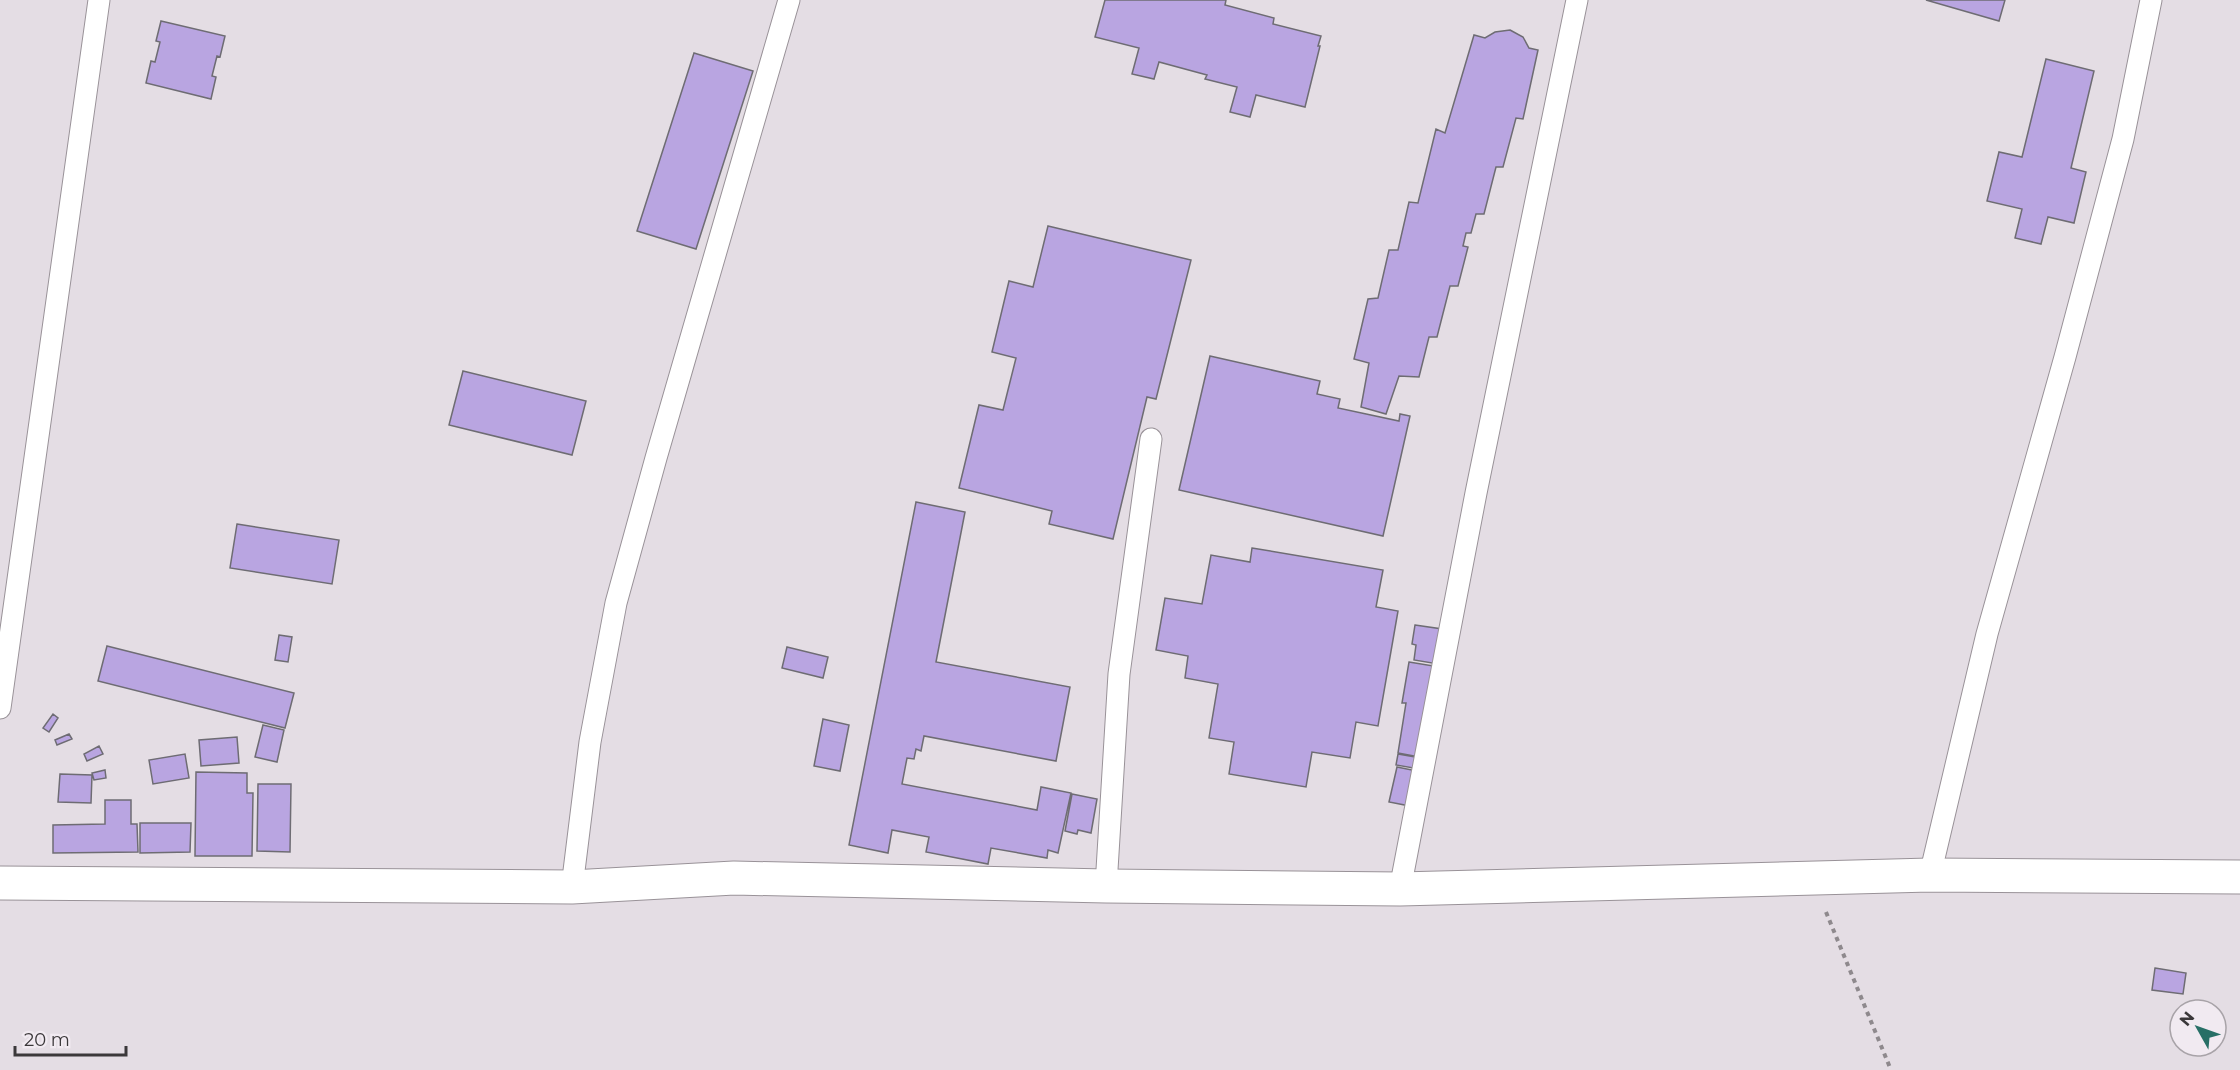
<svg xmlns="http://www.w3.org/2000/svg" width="2240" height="1070" viewBox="0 0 2240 1070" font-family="Montserrat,sans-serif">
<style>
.building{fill:#b9a5e1;stroke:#6e6c73;stroke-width:1.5}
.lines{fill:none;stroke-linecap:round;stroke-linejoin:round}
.service-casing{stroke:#999298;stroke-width:23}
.minor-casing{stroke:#999298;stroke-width:35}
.path{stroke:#8e898d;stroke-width:4;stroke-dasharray:4.5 4.5;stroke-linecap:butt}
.service{stroke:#fff;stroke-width:21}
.minor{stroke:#fff;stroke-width:33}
</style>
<rect width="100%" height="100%" fill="#e4dde4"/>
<path class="building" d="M1105 0H1226L1225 5 1274 18 1273 24 1321 36 1318 46H1320L1305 107 1256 95 1250 117 1230 112 1237 87 1205 79 1207 75 1159 62 1154 79 1132 74 1139 48 1095 37Z
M1926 0H2005L1999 21Z
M161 21 225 36 220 57 217 56 212 76 216 77 211 99 146 83 151 61 155 62 160 42 156 41Z
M1510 30 1523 37 1529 48 1538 50 1523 119 1516 118 1503 167H1496L1484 214H1476L1471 233H1466L1463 246 1468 247 1458 286H1450L1437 337H1429L1419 377 1399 376 1386 414 1361 407 1369 363 1354 359 1368 299 1378 298 1389 250H1398L1409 202 1418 203 1436 129 1445 133 1474 35 1485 38 1495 32Z
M694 53 753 71 696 249 637 231Z
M2046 59 2094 71 2071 168 2086 172 2074 223 2048 217 2041 244 2015 238 2022 209 1987 201 1999 152 2022 157Z
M1048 226 1191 260 1156 399 1147 397 1113 539 1049 524 1052 511 959 488 979 405 1003 410 1016 358 992 352 1009 281 1033 287Z
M1210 356 1320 381 1317 394 1340 399 1338 408 1399 421 1400 414 1410 416 1383 536 1179 490Z
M463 371 586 401 572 455 449 425Z
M916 502 965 512 936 662 1070 687 1056 761 924 736 921 751 916 749 914 759 907 758 902 784 1037 810 1041 787 1071 793 1058 853 1048 850 1047 858 991 848 988 864 926 852 929 837 892 830 888 853 849 845Z
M237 524 339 540 332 584 230 568Z
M1252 548 1383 570 1376 607 1398 611 1378 726 1356 722 1350 758 1312 752 1306 787 1229 774 1234 742 1209 738 1218 684 1185 678 1188 656 1156 650 1165 598 1202 604 1211 555 1250 562Z
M1415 625 1449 630 1444 665 1414 660 1416 645 1412 644Z
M279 635 292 637 288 662 275 660Z
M107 646 294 693 285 728 98 681Z
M787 647 828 657 823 678 782 668Z
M1409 662 1446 668 1430 759 1398 753 1406 703H1402Z
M53 714 58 718 49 732 43 728Z
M823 719 849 725 840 771 814 766Z
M263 725 284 730 277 762 255 757Z
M69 734 72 739 57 745 55 740Z
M237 737 239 763 201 766 199 740Z
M99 746 103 754 87 761 84 754Z
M185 754 189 778 153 784 149 760Z
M1398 754 1421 758 1419 769 1396 765Z
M1397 767 1417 771 1410 806 1389 802Z
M105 770 106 778 94 780 92 773Z
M196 772 247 773V793H253L252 856H195Z
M60 774 92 775 91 803 58 802Z
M258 784H291L290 852 257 851Z
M1072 794 1097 799 1091 833 1078 830 1077 834 1065 831Z
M105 800H131V824H137L138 852 53 853V825L105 824Z
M140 823H191L190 852 140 853Z
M2155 968 2186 973 2183 994 2152 990Z"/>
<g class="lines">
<g class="service-casing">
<path id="service" d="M0 708 99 0
M1930 875 1987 634 2065 357 2123 139 2151 0
M1106 886 1119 674 1151 439
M572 887 590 742 616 603 656 458 789 0
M1400 889 1476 493 1577 0"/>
</g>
<g class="minor-casing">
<path id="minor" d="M0 883 572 887 734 878 1106 886 1400 889 1930 875 2240 877"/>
</g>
<path class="path" d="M1826 912 1891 1070"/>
<use href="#service" class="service"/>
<use href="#minor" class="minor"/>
</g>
<g transform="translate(2198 1028) rotate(310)"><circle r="28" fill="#f1eaf1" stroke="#a8a3a8" stroke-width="1.5"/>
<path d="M0-4.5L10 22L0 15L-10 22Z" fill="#276f66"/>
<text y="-9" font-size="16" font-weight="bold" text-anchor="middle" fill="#3b383a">N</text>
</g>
<path d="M15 1046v9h111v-9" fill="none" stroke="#3b383a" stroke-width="3"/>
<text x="24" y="1046" font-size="18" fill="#3b383a" stroke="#f1eaf1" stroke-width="4.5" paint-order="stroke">20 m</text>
</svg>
